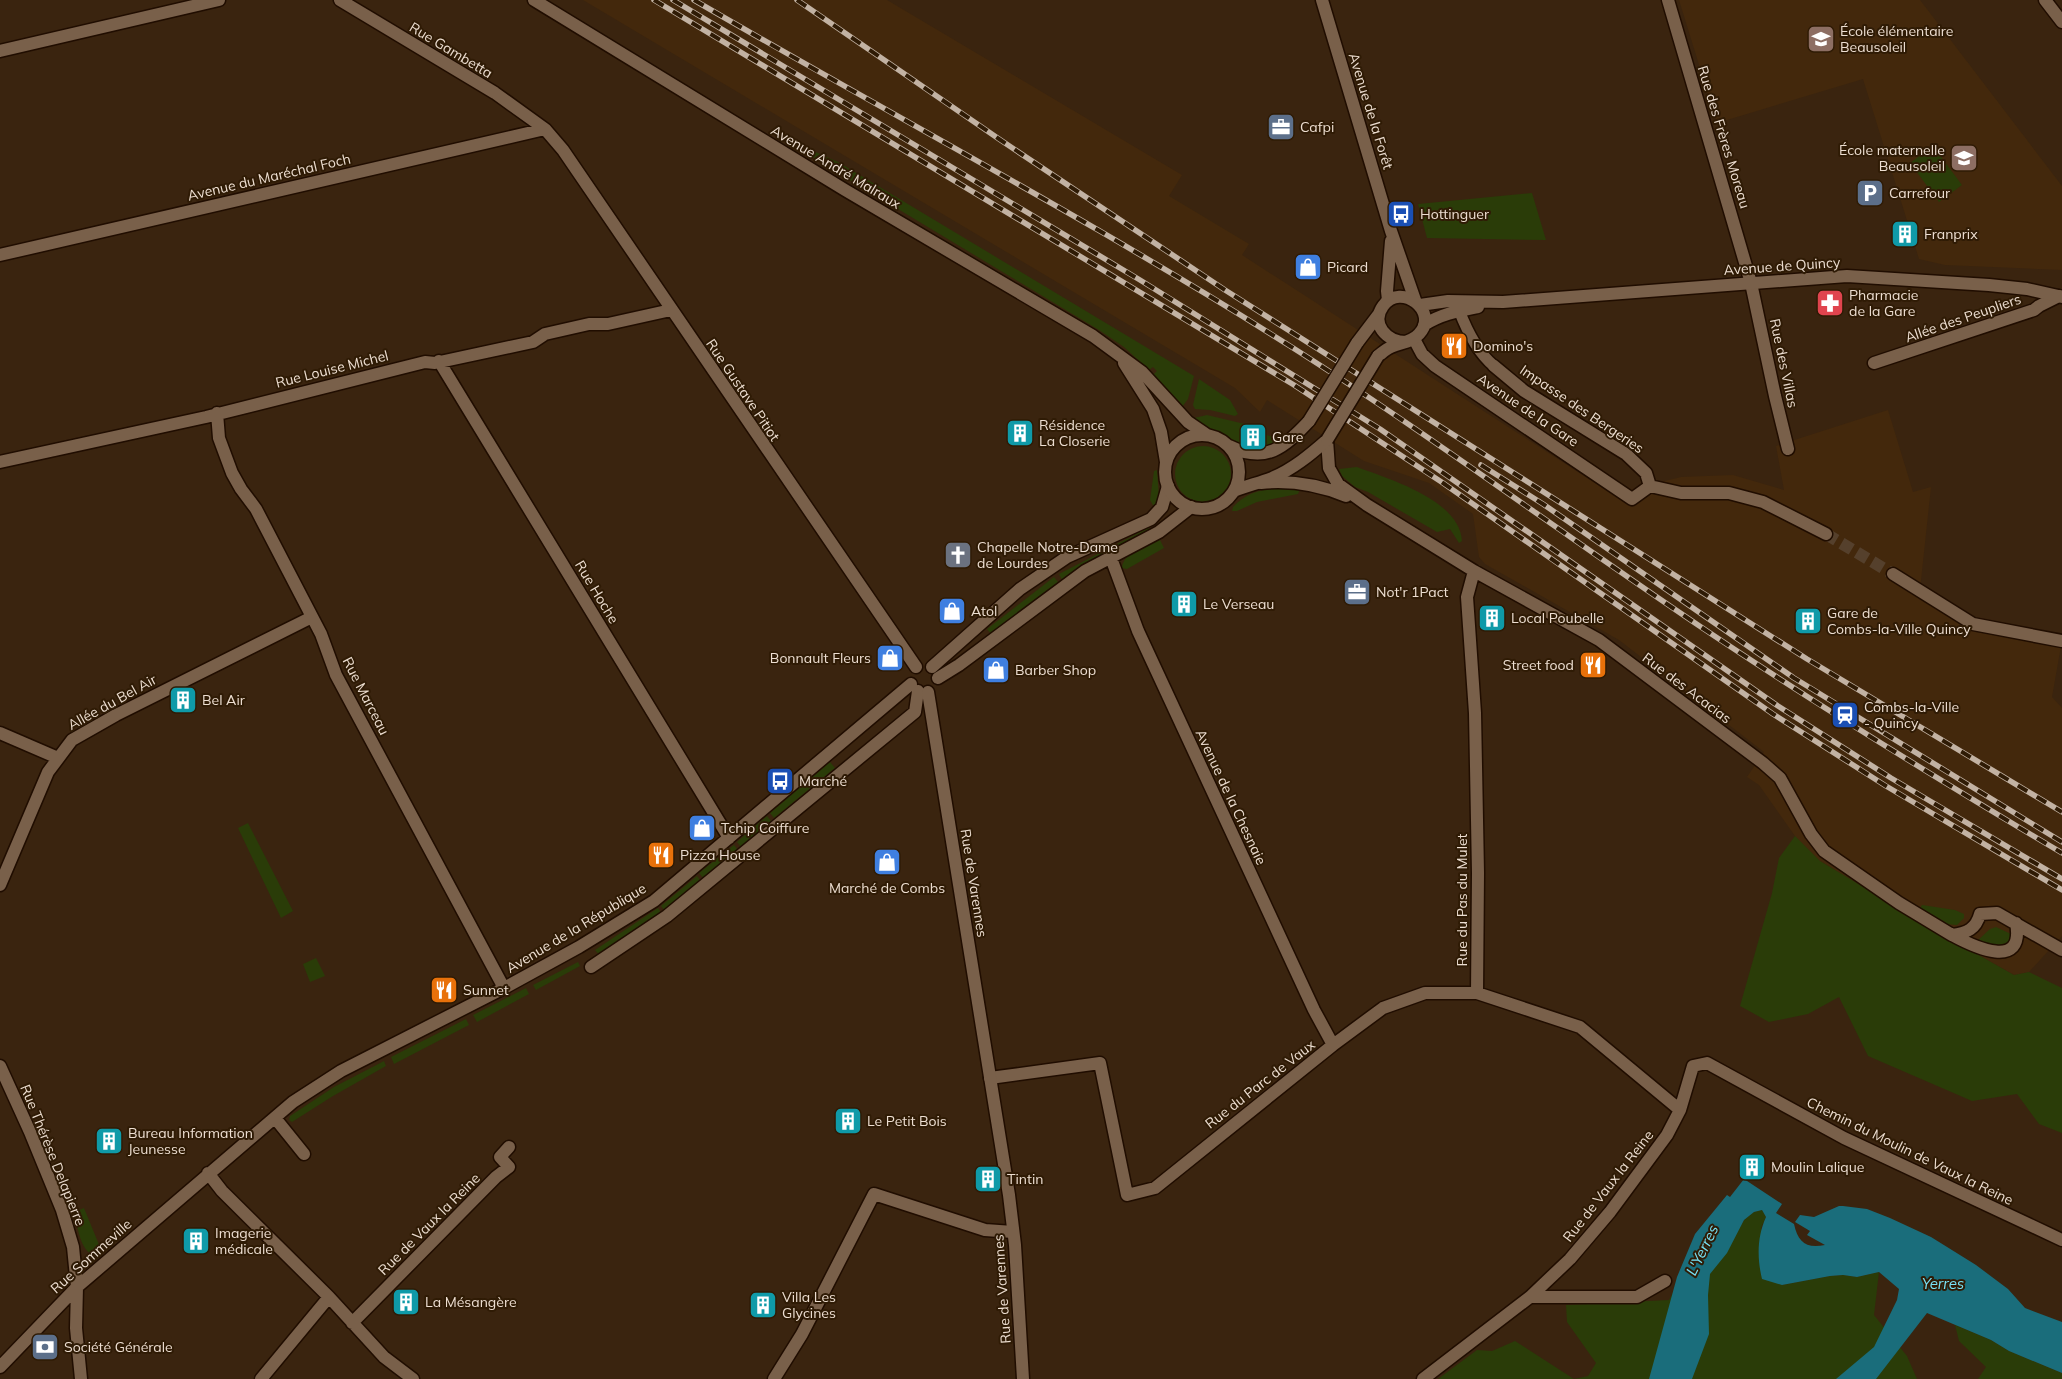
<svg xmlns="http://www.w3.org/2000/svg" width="2062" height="1379" viewBox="0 0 2062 1379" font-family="Mulish,sans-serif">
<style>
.built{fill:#43280c}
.green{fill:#2a3c08}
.water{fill:#1a6d7b}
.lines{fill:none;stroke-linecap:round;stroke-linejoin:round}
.minor-tunnel{stroke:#55402c;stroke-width:12;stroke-dasharray:12 6;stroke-linecap:butt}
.pedestrian-casing{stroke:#200d00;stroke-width:14}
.minor-casing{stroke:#200d00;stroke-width:15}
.tertiary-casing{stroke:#200d00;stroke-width:15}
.secondary-casing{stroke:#200d00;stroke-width:15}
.pedestrian{stroke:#79604a;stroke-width:11}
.minor{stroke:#79604a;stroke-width:12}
.tertiary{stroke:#79604a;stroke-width:12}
.secondary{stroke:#79604a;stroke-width:12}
.rail-casing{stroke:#c2b2a3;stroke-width:5.5}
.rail{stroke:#2f1b05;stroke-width:4;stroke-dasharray:11;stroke-linecap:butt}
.secondary-bridge-casing{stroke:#200d00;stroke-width:15;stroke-linecap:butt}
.secondary-bridge{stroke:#79604a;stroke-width:12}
.labels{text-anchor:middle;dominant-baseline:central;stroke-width:4;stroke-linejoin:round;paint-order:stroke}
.poi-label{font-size:14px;fill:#edded1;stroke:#2f1b05;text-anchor:start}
.street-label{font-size:14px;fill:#edded1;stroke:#2f1b05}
.water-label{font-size:15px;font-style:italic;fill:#78e2f6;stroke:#2f1b05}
</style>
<rect width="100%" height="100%" fill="#3a240f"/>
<path class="built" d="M583 0H887L1182 175 1169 196 1249 244 1242 255 1612 494 1681 477 1733 475 1784 490 1776 446 1888 410 1913 492 1931 487 1919 599 1976 632 2061 646 2052 697 2062 708V936L2029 972 2014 975 1952 940 1820 861 1795 836 1759 785 1747 777 1764 752 1619 640 1485 564 1479 557 1473 514 1429 483 1364 461 1267 400 1260 412 1235 388Z
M1679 0H1920L2062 186V270L1945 265 1919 259 1863 79 1717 123Z"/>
<path class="green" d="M784 138 838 162 1194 376 1188 399 1182 407 1153 375 1157 371 1153 367 1149 370 1124 347 1099 330 785 141Z
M1933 146 1962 185 1939 202 1910 163Z
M1532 193 1546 240 1427 238 1418 204Z
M1199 379 1230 400 1238 414 1235 416 1210 410 1195 409 1193 405Z
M1207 415 1249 425 1264 434 1282 440 1260 451 1241 447 1226 435 1207 429 1194 418Z
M1175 474a28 28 0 1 1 56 0a28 28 0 1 1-56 0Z
M1357 467C1389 479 1460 500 1462 541L1459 543 1450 529 1437 532 1368 492 1355 487 1342 476 1339 469Z
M1157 470 1159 497 1154 507 1150 500 1154 471Z
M1282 488 1300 489 1298 494 1257 502 1237 511H1232L1233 507C1247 492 1262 489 1282 488Z
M1148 528 1153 529 1151 534 1062 580 1059 574Z
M1159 538 1164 548 1127 569 1122 568C1123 552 1147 545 1159 538Z
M1054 577 1058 582 991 634 987 629Z
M830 762 835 768 774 818 770 813Z
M767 816 771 821 741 847 737 842Z
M248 823 293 911 281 918 238 828Z
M1795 836 1820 861 1952 940 2014 975 2029 972 2062 988V1133L2039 1124 2017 1094 1972 1101 1868 1056 1839 997 1808 1014 1769 1022 1740 1006 1772 893 1779 858Z
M734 845 738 850 704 879 699 873Z
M697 876 701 881 665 911 661 906Z
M1922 905 1955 910 1964 914V918L1957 925 1945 924 1920 908Z
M658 908 662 914 600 956 595 950Z
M1996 927 2011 934C2011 953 1988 944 1977 941L1990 929Z
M316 958 325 976 310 982 303 964Z
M578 962 580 966 536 990 533 985Z
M526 988 529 994 477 1022 473 1015Z
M466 1019 469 1025 394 1064 391 1057Z
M384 1061 386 1066 333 1096 292 1122 289 1120 290 1116 334 1087Z
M84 1208 100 1247 97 1249 100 1256C80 1257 78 1227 74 1212Z
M1762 1210 1766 1217 1761 1228 1782 1285 1830 1276 1843 1275 1857 1277 1879 1272 1874 1315 1907 1356 1917 1379H1438L1477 1350 1492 1351 1515 1341 1574 1379 1588 1376 1596 1363 1567 1322 1566 1305 1669 1300 1696 1249 1737 1232 1744 1220 1754 1212Z
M1955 1325 1991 1340 2009 1351 2062 1373V1379H1978L1986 1367 1959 1341Z"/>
<path class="water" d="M1744 1179 1782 1204 1776 1213 1794 1224C1798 1242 1806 1249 1825 1245L1807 1235 1810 1231 1795 1222 1800 1215 1814 1217 1839 1206H1843L1867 1209 1890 1218 1931 1237 1976 1265 2008 1289 2025 1308 2062 1322V1373L2009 1351 1991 1340 1927 1313 1876 1379H1836L1874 1347 1897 1300 1899 1289 1879 1272 1857 1277 1843 1275 1830 1276 1782 1285 1762 1279C1757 1258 1757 1237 1766 1217L1762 1210 1754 1212 1744 1220 1727 1253 1710 1274 1708 1295 1709 1334 1692 1379H1649L1677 1277 1695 1234 1727 1195 1730 1197Z"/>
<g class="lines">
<path class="minor-tunnel" d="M1826 534 1893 574"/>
<g class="pedestrian-casing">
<path id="pedestrian" d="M1459 310C1467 331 1477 352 1494 366"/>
</g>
<g class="minor-casing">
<path id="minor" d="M340 0 495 93 545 129 563 150 916 667
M1322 0 1391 231 1415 300
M1668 0 1751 283 1775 396 1788 449
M2045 0 2062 22
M0 51 219 0
M0 255 545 129
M1388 300 1387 291 1391 241
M1414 339 1422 354 1435 366 1632 499 1650 486 1681 493H1729L1763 502 1826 534
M439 361 729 838
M1874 363 2034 310 2039 306 2059 296
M1494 366 1524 391 1626 454 1646 473 1650 486
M217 413 219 438 232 473 241 489 256 509 321 634 336 675 504 988
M1327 440 1329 468 1338 484 1367 505 1474 571 1599 640 1763 763 1780 778 1811 834 1824 851 1899 903 1952 935C1967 933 1976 929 1980 914L1997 913 2062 950
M0 462 206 417 425 362 435 363 533 342 545 334 589 324H608L671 310
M1261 483C1290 480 1319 485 1346 496
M1111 558 1138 631 1314 1010 1333 1045
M1474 571 1467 597 1475 713 1478 873 1477 993
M1893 574 1973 624 2062 641
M932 667 1020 589 1067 557 1151 519 1162 507 1168 486
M938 678 959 665 1085 571 1159 532 1191 507
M0 733 58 758
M0 885 48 772 72 740 116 715 312 617
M1952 935C1974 947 2025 971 2016 923
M591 967 667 916 915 712 918 691
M0 1066 30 1132 62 1210 73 1247 77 1287 76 1328 81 1379
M990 1078 1100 1063 1127 1195 1155 1188 1333 1045 1383 1008 1425 993H1477L1580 1027 1680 1110
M275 1118 304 1154
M208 1173 222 1191 329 1297 384 1357 413 1379
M1530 1297H1637L1665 1281
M352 1323 496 1177 509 1167 500 1157 509 1147
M0 1367 77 1287 293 1102 341 1071 504 988 579 947 654 901 911 684
M261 1379 329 1297
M774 1379 802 1334 874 1194 985 1230 1013 1232
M1423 1379 1530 1297 1570 1259 1610 1212 1667 1135 1680 1110 1693 1066 1707 1063 1844 1138 2062 1240"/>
</g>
<g class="tertiary-casing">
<path id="tertiary" d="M928 692 1009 1195 1015 1245 1023 1379"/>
</g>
<g class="secondary-casing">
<path id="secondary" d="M534 0 845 190 1093 336 1142 372 1188 422 1207 435
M1420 305 1448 301 1503 302 1847 276 1989 285 2027 289 2062 297
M1424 325C1441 314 1458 311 1478 307
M1357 343 1379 314
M1378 356C1382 353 1386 349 1391 347 1401 342 1411 343 1419 334 1440 312 1401 281 1383 306 1370 324 1387 342 1406 342
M1124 363 1153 409 1161 432 1166 462
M1165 472a37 37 0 1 1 74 0a37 37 0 1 1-74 0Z
M1229 446C1266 464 1284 448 1309 421
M1234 491C1246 486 1259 483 1272 478 1293 469 1310 455 1327 440"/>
</g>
<use href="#pedestrian" class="pedestrian"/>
<use href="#minor" class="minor"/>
<use href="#tertiary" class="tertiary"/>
<use href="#secondary" class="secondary"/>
<g class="rail-casing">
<path id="rail" d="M654 0 1294 385 1443 483 1773 714 1886 786 2062 890
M673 0 1140 280 1380 429 1778 706 1891 778 2062 879
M694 0C893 116 1096 223 1290 346 1429 434 1561 533 1698 625 1817 705 1939 780 2062 853
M797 0 999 139 1225 290 1807 659 2062 812
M1481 465 1543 504 1794 678 2062 842"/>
</g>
<use href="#rail" class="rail"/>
<g class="secondary-bridge-casing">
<path id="secondary-bridge" d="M1309 421 1357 343
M1327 440 1378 356"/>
</g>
<use href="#secondary-bridge" class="secondary-bridge"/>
</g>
<defs>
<g id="school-square" transform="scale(1.4375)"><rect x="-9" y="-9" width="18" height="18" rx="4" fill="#8d6e63" stroke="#2f1b05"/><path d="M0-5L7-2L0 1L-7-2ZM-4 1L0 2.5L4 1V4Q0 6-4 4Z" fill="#fff"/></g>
<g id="office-square" transform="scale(1.4375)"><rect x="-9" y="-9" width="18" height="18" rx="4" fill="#5c6f8a" stroke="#2f1b05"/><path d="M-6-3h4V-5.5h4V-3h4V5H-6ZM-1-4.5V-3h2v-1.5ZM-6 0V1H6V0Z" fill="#fff"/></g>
<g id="parking-square" transform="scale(1.4375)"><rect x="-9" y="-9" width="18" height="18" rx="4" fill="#5c6f8a" stroke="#2f1b05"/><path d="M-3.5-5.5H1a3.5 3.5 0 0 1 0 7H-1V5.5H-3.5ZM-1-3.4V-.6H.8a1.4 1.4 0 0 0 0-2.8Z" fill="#fff"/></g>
<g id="bus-square" transform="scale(1.4375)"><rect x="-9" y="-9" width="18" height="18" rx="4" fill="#1a4fb4" stroke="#2f1b05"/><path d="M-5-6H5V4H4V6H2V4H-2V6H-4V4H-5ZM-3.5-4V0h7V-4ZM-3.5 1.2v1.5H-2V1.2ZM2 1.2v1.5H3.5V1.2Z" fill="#fff"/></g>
<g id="building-square" transform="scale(1.4375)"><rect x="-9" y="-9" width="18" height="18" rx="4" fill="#0f9aa8" stroke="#2f1b05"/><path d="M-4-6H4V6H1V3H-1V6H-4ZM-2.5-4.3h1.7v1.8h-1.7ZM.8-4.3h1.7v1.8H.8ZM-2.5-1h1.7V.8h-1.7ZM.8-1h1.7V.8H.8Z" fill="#fff"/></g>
<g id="shop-square" transform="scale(1.4375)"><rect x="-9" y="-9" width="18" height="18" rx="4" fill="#3f7fe0" stroke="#2f1b05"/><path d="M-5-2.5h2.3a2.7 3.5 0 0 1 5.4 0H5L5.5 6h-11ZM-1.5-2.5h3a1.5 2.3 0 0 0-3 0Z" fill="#fff"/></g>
<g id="pharmacy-square" transform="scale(1.4375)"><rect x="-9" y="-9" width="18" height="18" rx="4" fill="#e0444e" stroke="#2f1b05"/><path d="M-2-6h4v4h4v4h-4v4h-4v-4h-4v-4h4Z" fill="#fff"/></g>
<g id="restaurant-square" transform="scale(1.4375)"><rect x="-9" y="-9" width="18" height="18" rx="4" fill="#e8710a" stroke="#2f1b05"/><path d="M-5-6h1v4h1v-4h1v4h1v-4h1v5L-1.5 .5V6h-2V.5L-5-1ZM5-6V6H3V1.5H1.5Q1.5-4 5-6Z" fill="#fff"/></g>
<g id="church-square" transform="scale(1.4375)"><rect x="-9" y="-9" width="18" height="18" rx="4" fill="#6b7280" stroke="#2f1b05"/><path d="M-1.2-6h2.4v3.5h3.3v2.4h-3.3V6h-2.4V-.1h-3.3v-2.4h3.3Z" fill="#fff"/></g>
<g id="station-square" transform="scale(1.4375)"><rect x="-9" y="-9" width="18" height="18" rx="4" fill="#1a4fb4" stroke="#2f1b05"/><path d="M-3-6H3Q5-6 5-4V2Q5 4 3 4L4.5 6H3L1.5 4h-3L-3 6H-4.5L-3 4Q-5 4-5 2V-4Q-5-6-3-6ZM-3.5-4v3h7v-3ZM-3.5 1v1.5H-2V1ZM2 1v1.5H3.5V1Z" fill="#fff"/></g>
<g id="bank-square" transform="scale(1.4375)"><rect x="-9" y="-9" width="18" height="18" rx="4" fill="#5c6f8a" stroke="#2f1b05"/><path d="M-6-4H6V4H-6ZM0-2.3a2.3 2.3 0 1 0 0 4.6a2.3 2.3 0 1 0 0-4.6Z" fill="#fff"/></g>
</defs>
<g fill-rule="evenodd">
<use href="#school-square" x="1821" y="39"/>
<use href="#office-square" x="1281" y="127"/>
<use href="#school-square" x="1964" y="158"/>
<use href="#parking-square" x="1870" y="193"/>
<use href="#bus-square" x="1401" y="214"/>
<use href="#building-square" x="1905" y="234"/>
<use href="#shop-square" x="1308" y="267"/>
<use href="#pharmacy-square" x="1830" y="303"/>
<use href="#restaurant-square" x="1454" y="346"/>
<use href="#building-square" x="1020" y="433"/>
<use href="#building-square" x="1253" y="437"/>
<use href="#church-square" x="958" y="555"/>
<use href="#office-square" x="1357" y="592"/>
<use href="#building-square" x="1184" y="604"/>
<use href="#shop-square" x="952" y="611"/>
<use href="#building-square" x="1492" y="618"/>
<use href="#building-square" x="1808" y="621"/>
<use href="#shop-square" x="890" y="658"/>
<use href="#restaurant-square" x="1593" y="665"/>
<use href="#shop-square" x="996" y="670"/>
<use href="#building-square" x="183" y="700"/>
<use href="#station-square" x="1845" y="715"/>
<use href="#bus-square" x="780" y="781"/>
<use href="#shop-square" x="702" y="828"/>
<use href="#restaurant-square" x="661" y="855"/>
<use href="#shop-square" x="887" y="862"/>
<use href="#restaurant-square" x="444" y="990"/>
<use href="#building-square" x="848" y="1121"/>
<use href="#building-square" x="109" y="1141"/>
<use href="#building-square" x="1752" y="1167"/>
<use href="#building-square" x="988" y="1179"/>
<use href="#building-square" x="196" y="1241"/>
<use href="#building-square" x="406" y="1302"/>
<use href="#building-square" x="763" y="1305"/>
<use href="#bank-square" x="45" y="1347"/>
</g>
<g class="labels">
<g class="poi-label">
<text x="1840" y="31">École élémentaire<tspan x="1840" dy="16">Beausoleil</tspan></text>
<text x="1300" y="127">Cafpi</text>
<text x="1945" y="150" text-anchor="end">École maternelle<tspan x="1945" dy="16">Beausoleil</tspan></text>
<text x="1889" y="193">Carrefour</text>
<text x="1420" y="214">Hottinguer</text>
<text x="1924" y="234">Franprix</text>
<text x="1327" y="267">Picard</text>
<text x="1849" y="295">Pharmacie<tspan x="1849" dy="16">de la Gare</tspan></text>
<text x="1473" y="346">Domino's</text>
<text x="1039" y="425">Résidence<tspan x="1039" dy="16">La Closerie</tspan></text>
<text x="1272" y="437">Gare</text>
<text x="977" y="547">Chapelle Notre-Dame<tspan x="977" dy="16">de Lourdes</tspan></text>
<text x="1376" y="592">Not'r 1Pact</text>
<text x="1203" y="604">Le Verseau</text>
<text x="971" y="611">Atol</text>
<text x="1827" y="613">Gare de<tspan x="1827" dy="16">Combs-la-Ville Quincy</tspan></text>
<text x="1511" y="618">Local Poubelle</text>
<text x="871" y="658" text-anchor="end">Bonnault Fleurs</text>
<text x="1574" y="665" text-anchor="end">Street food</text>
<text x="1015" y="670">Barber Shop</text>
<text x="202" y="700">Bel Air</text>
<text x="1864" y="707">Combs-la-Ville<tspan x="1864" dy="16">- Quincy</tspan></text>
<text x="799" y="781">Marché</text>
<text x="721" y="828">Tchip Coiffure</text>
<text x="680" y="855">Pizza House</text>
<text x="887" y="888" text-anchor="middle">Marché de Combs</text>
<text x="463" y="990">Sunnet</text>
<text x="867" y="1121">Le Petit Bois</text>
<text x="128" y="1133">Bureau Information<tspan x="128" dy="16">Jeunesse</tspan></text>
<text x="1771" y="1167">Moulin Lalique</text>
<text x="1007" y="1179">Tintin</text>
<text x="215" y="1233">Imagerie<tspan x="215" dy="16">médicale</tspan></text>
<text x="782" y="1297">Villa Les<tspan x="782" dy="16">Glycines</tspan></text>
<text x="425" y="1302">La Mésangère</text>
<text x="64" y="1347">Société Générale</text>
</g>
<g class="street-label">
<text transform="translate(451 50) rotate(31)">Rue Gambetta</text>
<text transform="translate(1371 111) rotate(73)">Avenue de la Forêt</text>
<text transform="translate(1724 137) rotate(73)">Rue des Frères Moreau</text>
<text transform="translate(836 167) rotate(31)">Avenue André Malraux</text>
<text transform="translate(269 177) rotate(-13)">Avenue du Maréchal Foch</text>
<text transform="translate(1782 266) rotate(-4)">Avenue de Quincy</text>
<text transform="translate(1963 318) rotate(-19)">Allée des Peupliers</text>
<text transform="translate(1784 363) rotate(78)">Rue des Villas</text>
<text transform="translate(332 369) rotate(-14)">Rue Louise Michel</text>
<text transform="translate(743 390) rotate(56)">Rue Gustave Pitiot</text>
<text transform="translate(1582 409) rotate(34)">Impasse des Bergeries</text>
<text transform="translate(1528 410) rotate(34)">Avenue de la Gare</text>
<text transform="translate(597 592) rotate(59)">Rue Hoche</text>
<text transform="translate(1687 688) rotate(37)">Rue des Acacias</text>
<text transform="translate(366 696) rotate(63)">Rue Marceau</text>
<text transform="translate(112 702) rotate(-29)">Allée du Bel Air</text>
<text transform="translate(1231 797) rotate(65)">Avenue de la Chesnaie</text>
<text transform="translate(974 883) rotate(81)">Rue de Varennes</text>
<text transform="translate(1462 900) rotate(-90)">Rue du Pas du Mulet</text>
<text transform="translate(576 928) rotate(-31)">Avenue de la République</text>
<text transform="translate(1260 1084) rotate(-38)">Rue du Parc de Vaux</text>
<text transform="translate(1910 1151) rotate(26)">Chemin du Moulin de Vaux la Reine</text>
<text transform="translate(53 1155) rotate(68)">Rue Thérèse Delapierre</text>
<text transform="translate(1608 1186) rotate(-52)">Rue de Vaux la Reine</text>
<text transform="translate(429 1224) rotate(-45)">Rue de Vaux la Reine</text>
<text transform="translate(91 1256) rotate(-42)">Rue Sommeville</text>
<text transform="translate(1002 1289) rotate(-94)">Rue de Varennes</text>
</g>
<g class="water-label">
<text transform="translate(1702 1250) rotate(-64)">L'Yerres</text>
<text x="1943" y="1283">Yerres</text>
</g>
</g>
</svg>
